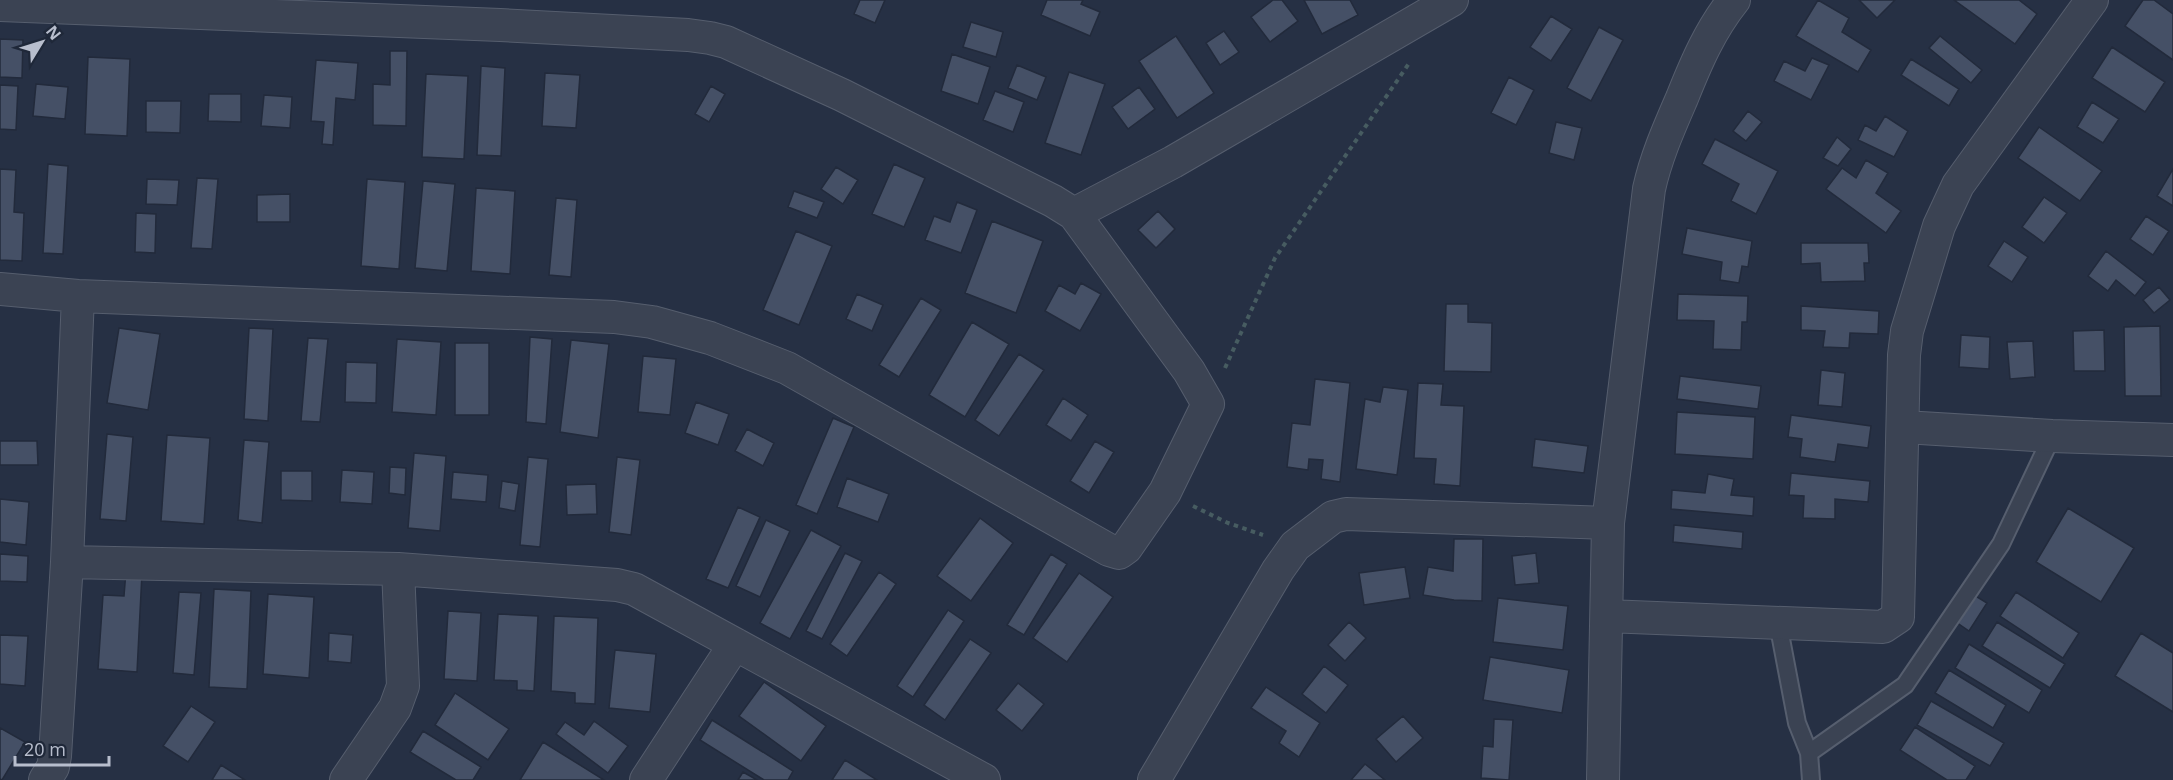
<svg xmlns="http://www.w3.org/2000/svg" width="2173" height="780" viewBox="0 0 2173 780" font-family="'Open Sans',sans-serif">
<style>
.building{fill:#455066;stroke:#222a3b;stroke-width:1.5}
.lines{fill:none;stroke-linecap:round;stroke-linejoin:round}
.lane-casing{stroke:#565e6e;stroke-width:20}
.street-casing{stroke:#565e6e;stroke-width:34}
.path{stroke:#475c61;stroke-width:4;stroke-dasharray:4.5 4.5;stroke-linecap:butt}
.lane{stroke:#3b4353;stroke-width:16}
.street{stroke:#3b4353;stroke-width:32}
</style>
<rect width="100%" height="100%" fill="#263044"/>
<path class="building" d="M860 0H885L875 23 854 14Z
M1047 0H1083L1081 4 1100 12 1090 36 1041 15Z
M1273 0H1282L1298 21 1270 42 1251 17Z
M1304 0H1350L1358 15 1322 34Z
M1818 0 1849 18 1842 32 1871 50 1858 72 1796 36Z
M1859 0H1895L1877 18Z
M1954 0H2019L2037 14 2015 44Z
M2143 0H2154L2173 14V60L2125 26Z
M1551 16 1572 29 1551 61 1530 47Z
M971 22 1003 32 996 57 963 47Z
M1599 27 1623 40 1591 101 1567 88Z
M1224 31 1239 52 1220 65 1206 43Z
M1176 36 1214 93 1177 118 1139 61Z
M1940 36 1982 70 1971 83 1929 48Z
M0 39 23 40 22 78 0 77Z
M2112 47 2165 82 2145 112 2092 78Z
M390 51H407L406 126 373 125V84L390 85Z
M952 54 990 67 978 104 941 91Z
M88 57 130 59 127 136 85 134Z
M1812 58 1829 65 1811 100 1774 81 1784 61 1805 71Z
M1911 59 1959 89 1949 106 1901 75Z
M316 60 358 63 355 100 336 98 333 145 322 144 324 122 311 121Z
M1017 65 1046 77 1037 100 1008 88Z
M481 66 505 68 501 156 477 155Z
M1069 72 1105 84 1081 155 1045 143Z
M545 73 580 75 576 128 542 126Z
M426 74 468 76 464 159 422 157Z
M1509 77 1534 90 1516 125 1491 113Z
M36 84 68 87 65 119 33 116Z
M0 85 18 86 16 130 0 129Z
M711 86 725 94 709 122 695 114Z
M1139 87 1155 109 1128 129 1112 107Z
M995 91 1024 102 1013 132 983 120Z
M209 94H241V122L208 121Z
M264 95 292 97 290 128 261 126Z
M146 101H181L180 133 146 132Z
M2092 102 2119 119 2103 143 2077 127Z
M1748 111 1762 122 1746 141 1733 131Z
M1885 116 1908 131 1894 157 1858 140 1865 125 1876 131Z
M1556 122 1582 128 1574 160 1549 153Z
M2039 127 2102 171 2080 201 2018 158Z
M1837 137 1851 149 1838 166 1823 158Z
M1715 139 1778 171 1756 214 1731 201 1739 184 1702 164Z
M1866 160 1888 173 1876 193 1901 211 1886 233 1826 189 1842 168 1856 178Z
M48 164 68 166 63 254 43 253Z
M894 164 925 178 904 227 872 214Z
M836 167 858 180 843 204 821 189Z
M0 169 16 170 14 212 24 213 22 261 0 260Z
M2173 169V206L2157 196Z
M197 178 218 179 212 249 191 248Z
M147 179 179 180 177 205 146 204Z
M367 179 405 182 399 269 361 266Z
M423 181 455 184 447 271 415 268Z
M476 188 515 191 510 274 471 271Z
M794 191 824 202 817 218 788 207Z
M290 194V222H257V195Z
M2044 197 2067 213 2044 243 2022 227Z
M556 198 577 200 571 277 549 275Z
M957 202 977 210 961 253 925 240 934 216 950 222Z
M1158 211 1175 229 1156 248 1138 230Z
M136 213 156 214 155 253 135 252Z
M2146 216 2169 231 2153 255 2130 239Z
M992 221 1043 241 1016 313 965 293Z
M1687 228 1752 241 1748 267 1742 266 1739 283 1720 280 1722 262 1682 254Z
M796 231 832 246 799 325 763 310Z
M2004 241 2028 257 2012 282 1988 266Z
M1801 243H1868L1869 263H1864L1865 281 1821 282 1820 263 1801 264Z
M2106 251 2146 282 2135 296 2116 280 2108 291 2088 276Z
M1081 283 1101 294 1080 331 1045 311 1059 285 1075 294Z
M2159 287 2170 300 2154 313 2143 300Z
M857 294 883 305 872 331 846 319Z
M1678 294 1748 296 1747 322H1742L1741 350 1713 349 1714 321 1677 320Z
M921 298 941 310 899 377 879 365Z
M1446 304H1468V322L1492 323 1491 372 1444 371Z
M1801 306 1879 311 1878 334 1850 333 1849 348 1823 347 1825 331 1801 330Z
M972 322 1009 344 965 417 929 395Z
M2160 326 2161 396H2125L2124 327Z
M119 328 160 334 148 410 107 403Z
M249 328 273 329 268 421 244 419Z
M2104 330 2105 371H2074L2073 331Z
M1961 335 1990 337 1989 369 1959 367Z
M530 337 552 339 546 424 526 422Z
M308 338 328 339 320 422 301 421Z
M397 339 441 342 436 415 392 412Z
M571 340 609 344 598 438 560 432Z
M2033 341 2035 377 2010 379 2007 342Z
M455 343H489V415H455Z
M1019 354 1044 370 999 436 975 420Z
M643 356 676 359 670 415 638 412Z
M346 362 377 363 376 403 345 402Z
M1821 370 1845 373 1842 407 1818 405Z
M1680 376 1761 386 1758 409 1677 399Z
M1315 379 1350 383 1340 482 1321 479 1323 460 1309 459 1308 470 1287 467 1292 423 1310 425Z
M1418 383 1443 384 1441 405 1464 406 1460 486 1434 484 1436 459 1414 458Z
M1383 387 1408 390 1397 475 1356 469 1365 399 1380 402Z
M1063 398 1088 415 1071 441 1046 425Z
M696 402 729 414 718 445 685 433Z
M1677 412 1755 417 1753 459 1675 454Z
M1791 415 1871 426 1868 448 1838 444 1835 462 1800 457 1802 439 1788 437Z
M833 418 854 427 817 514 796 505Z
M747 429 774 443 763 466 735 451Z
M107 434 133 437 126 521 100 519Z
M167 435 210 438 204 524 161 521Z
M1535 439 1588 446 1584 473 1532 467Z
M244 440 269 442 262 523 238 520Z
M0 441H37L38 465H0Z
M1095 441 1114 452 1089 493 1070 481Z
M414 453 446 456 440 531 408 528Z
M528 457 548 459 540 547 520 545Z
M617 457 640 460 631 535 609 532Z
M390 467 406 468 405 495 389 493Z
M342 470 374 472 372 504 340 502Z
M281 471H312V501L281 500Z
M453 472 488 475 486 502 451 499Z
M1791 473 1870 481 1868 502 1835 499V519L1803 518 1804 496 1789 495Z
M1708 474 1734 479 1731 495 1754 497 1753 516 1671 509 1672 490 1705 493Z
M847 478 889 494 878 522 837 507Z
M502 481 519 484 515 511 499 508Z
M596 484 597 514 567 515 566 485Z
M0 499 29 502 26 545 0 542Z
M738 507 760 517 728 588 706 579Z
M2068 508 2134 548 2101 602 2036 562Z
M980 518 1013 543 971 601 937 576Z
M766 520 790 531 760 597 736 586Z
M1674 525 1743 532 1742 549 1673 542Z
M811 530 841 546 790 639 760 623Z
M1454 539H1483L1482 601 1454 600 1423 595 1428 567 1453 571Z
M845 553 862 561 822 639 806 631Z
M1536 553 1539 583 1515 585 1512 556Z
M0 554 28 556 27 582 0 581Z
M1051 554 1067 564 1024 635 1007 625Z
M1405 567 1410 598 1364 605 1359 573Z
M126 571 142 573 137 672 98 669 103 595 124 596Z
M879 572 896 584 847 656 830 644Z
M1079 573 1113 597 1067 662 1033 638Z
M214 589 251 591 247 689 209 687Z
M179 592 201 593 194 675 173 673Z
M2016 592 2079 633 2063 658 2000 616Z
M268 594 314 597 309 678 263 674Z
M1974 595 1987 603 1969 631 1956 622Z
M1498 598 1568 606 1563 650 1493 642Z
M948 610 964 621 913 697 897 686Z
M448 611 481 613 477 681 444 679Z
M498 614 538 616 534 691 517 690V681L494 680Z
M554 616 598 618 595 704 575 703V693L551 691Z
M1349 622 1366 638 1345 661 1328 645Z
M1997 622 2065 664 2050 688 1982 646Z
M329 633 353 635 351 663 328 661Z
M2141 633 2173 653V712L2115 676Z
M0 635 28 636 25 686 0 684Z
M970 639 991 653 945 720 924 705Z
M1969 644 2042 690 2029 713 1955 668Z
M615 650 656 654 650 712 609 708Z
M1490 657 1569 670 1562 713 1483 700Z
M1324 666 1348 685 1326 713 1302 694Z
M1949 670 2006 705 1993 728 1935 693Z
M764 682 826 726 801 761 739 716Z
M1018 683 1044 704 1022 731 996 710Z
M1266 687 1320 723 1299 757 1279 743 1286 731 1251 708Z
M455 693 509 729 488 760 435 725Z
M1931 701 2004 743 1990 766 1917 725Z
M191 706 215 722 188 762 163 746Z
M1403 716 1423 738 1396 762 1376 739Z
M1494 719 1513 720 1509 780 1481 778 1483 746 1493 747Z
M712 720 793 771 788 780H764L700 740Z
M594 721 628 746 608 773 556 734 565 722 584 735Z
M1915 727 1975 766 1966 780H1947L1900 750Z
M0 728 25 742 2 780 0 779Z
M423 731 481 767 473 780H456L410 752Z
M543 742 604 780H520Z
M845 760 877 780H832Z
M1365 764 1385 780H1351Z
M221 765 245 780H212Z
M743 772 757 780H738Z"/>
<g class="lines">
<g class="lane-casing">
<path id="lane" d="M1778 623 1797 723 1809 753 1811 780
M1809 753 1905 685 2001 544 2052 436"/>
</g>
<g class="street-casing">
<path id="street" d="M0 5 500 25 688 35 710 38 726 42 842 95 1053 201 1074 214 1189 371 1208 404 1165 492 1126 548 1119 553 1109 550 787 368 710 338 652 322 614 317 78 296 0 289
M1074 214 1173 162 1452 0
M1904 427 2052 436 2173 440
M67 562 398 569 617 585 634 589 984 780
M1607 616 1883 627 1898 617 1904 355 1907 331 1939 226 1958 185 2092 0
M45 780 53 767 55 756 67 562 78 296
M346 780 395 708 403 686 398 569
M646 780 735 644
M1154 780 1278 570 1295 546 1333 517 1346 514 1608 523
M1603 780 1608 523 1649 189C1656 157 1669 128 1682 98 1696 63 1710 30 1734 0"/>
</g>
<path class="path" d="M1225 368 1275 258 1410 62
M1193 506 1228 523 1263 535"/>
<use href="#lane" class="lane"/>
<use href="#street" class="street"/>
</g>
<g transform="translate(42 42) rotate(52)" stroke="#1f2839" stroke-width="4.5" paint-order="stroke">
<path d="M0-4.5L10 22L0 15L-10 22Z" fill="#b8becd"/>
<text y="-9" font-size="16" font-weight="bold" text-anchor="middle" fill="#b8becd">N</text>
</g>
<path d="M15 756v9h94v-9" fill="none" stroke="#b8becd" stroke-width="3"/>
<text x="24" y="756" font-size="18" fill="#b8becd" stroke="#1f2839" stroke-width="4.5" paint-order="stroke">20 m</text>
</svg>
